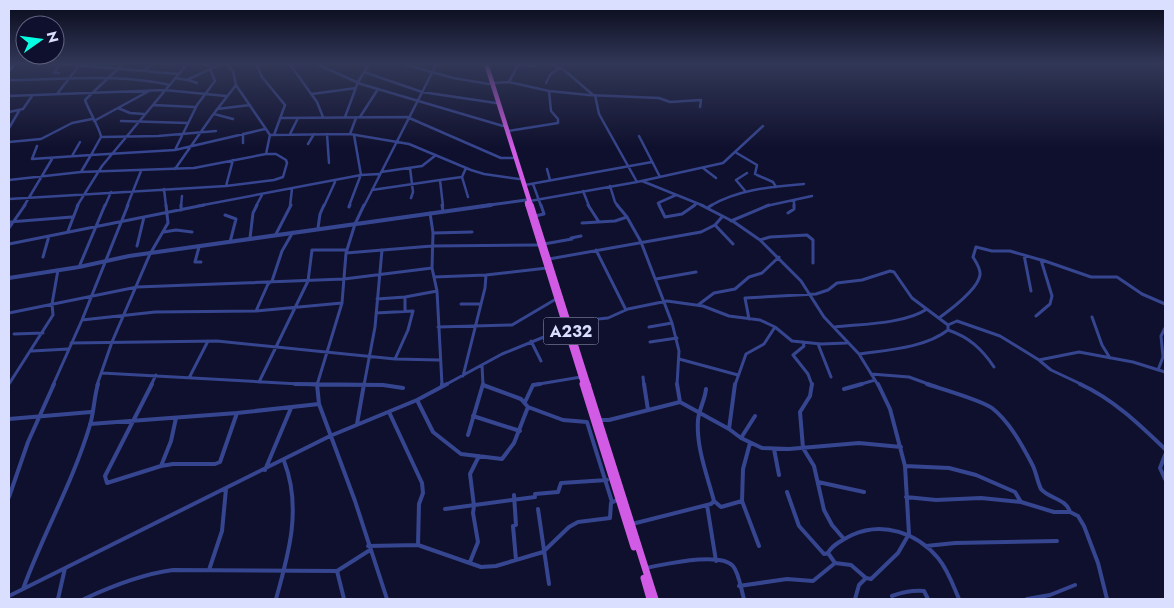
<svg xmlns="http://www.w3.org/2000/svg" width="1174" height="608" viewBox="0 0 1174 608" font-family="Jost,sans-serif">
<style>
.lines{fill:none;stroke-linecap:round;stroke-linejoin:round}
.minor-far2{stroke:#36458f;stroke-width:2.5}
.minor-far1{stroke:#36458f;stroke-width:3}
.minor{stroke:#36458f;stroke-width:4}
.tertiary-far1{stroke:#36458f;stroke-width:3}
.tertiary{stroke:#36458f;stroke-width:4}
.secondary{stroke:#718cff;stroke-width:4}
.trunk-far2{stroke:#d15be4;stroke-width:4.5}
.trunk-far1{stroke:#d15be4;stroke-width:5.5}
.trunk{stroke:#d15be4;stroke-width:7}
.labels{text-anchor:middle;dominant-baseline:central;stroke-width:4.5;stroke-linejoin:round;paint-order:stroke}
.shield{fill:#0f102d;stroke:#9da0c0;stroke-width:1}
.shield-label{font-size:16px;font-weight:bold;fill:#dadeff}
</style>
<rect width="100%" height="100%" fill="#0f102d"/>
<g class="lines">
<path class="minor-far2" d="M53 63 178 74
M124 63 85 100C88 109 101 131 101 137L158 136 216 131
M202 63 213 67
M226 63 233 71 236 85 270 135 350 134 409 144 471 170 484 174 519 179
M256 63 262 77 285 105 274 135
M289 63 317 102 323 117
M314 63 361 84 503 126
M361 63 369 64
M400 63 453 78 489 84
M474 63 483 64
M550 63 564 70 592 94
M59 65 54 73H59
M145 70 154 63
M364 72 422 92 496 103
M175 78 187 80 223 63
M9 80C61 80 120 73 170 85
M188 80 197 83
M509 82 518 65 534 66 540 63
M492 83 509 82 549 91 589 95 659 98 670 102 701 100 700 107
M546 83 550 75 565 63
M57 94 81 63
M312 94 356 88
M9 96 165 90 226 96
M153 105 195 107
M118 108 130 113 144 114
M217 109 250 105
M9 112 23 109 32 96
M214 114 233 119
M345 117 358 82 370 63
M360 117 378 89
M280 118 407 117 501 158H513
M94 121 149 91
M121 121 188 123
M9 128 19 111
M508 131 558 123V119L551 111 549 91
M243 134V143
M290 134 298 118
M327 134 329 163
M350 134 356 118
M354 135 361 175
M639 136 660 177
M101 137 91 155 175 150 265 129
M9 142 41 139 72 123 92 119
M308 144 314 134
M37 146 32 159 91 155 81 172
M175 150 197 105 215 81 210 69
M735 152 757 165 755 174
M72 156 80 142
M410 168 413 192 411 198
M466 168 462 177 468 197
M703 168 716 178
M175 169 212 116 236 85
M547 169 550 180
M381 172 422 166 436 155
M757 175 773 182 776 187
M9 180 81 172 194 168 266 154 270 135
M440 180 462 177
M642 181 704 206
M637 182 723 163 763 126
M533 184 541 206
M525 185 652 162
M226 186 274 180 283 177 287 163 286 160 276 154H266
M610 186 615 202 618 206
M164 189 166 206
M372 190 440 180 443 206
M583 191 589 206
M746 192 736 180 747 173
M9 199 226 186 233 160
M794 200V206
M530 201 637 182 599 114 595 95
M24 206 52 159
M77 206 102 166 188 63
M105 206 111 192
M127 206 141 171
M181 206 182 196
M198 206 361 175 379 174
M256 206 262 195
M290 206 292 189
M324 206 335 182
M349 206 360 177
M364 206 437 63
M660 206 658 203 676 195
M693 206 696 204
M710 206C739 189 771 187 804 184
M766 206 812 196"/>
<path class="minor-far1" d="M442 205 443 211
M588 205 599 222
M617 205 627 217 641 242 672 323 679 351 677 385
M659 205 665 217 682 214 695 205
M701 205 734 222 760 240 770 237 807 235 813 240V263
M349 207 350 205
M707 208 712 205
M181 210V205
M430 213 433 233 432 268 437 291 442 385
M788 213 794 209V205
M225 215 236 219 230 242
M535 216 544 214 541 205
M731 221 769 205
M9 222 72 217
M582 223 615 221 627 217
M715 225 733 244
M9 228 25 205
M318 228 320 214 324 205
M68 231 78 205
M164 232 176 230 192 232
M433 233 472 232
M276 234 291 205
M250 238 253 213 257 205
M571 238 581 236
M760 240 801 281 824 317 859 354 878 385
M9 244 204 205
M544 244 572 239
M137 246 144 217
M199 247 195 262H201
M596 250 626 310
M346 253 432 246 540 245
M1024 255 1031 291
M43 257 49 236
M549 259 701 232 715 225 722 217
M1042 260 1091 277H1117L1142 294 1165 304
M79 267 105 205
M434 277 486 275 547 268
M656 279 696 272
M405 297V311
M377 299 405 297 437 291
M461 304H480
M698 305 714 293 735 289 749 277 762 273 779 257
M256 311 268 284 272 281 282 251 293 232
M9 313 137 287 344 279 432 268
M376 313 413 311 408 330 395 359
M1092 317 1102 345 1110 358
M939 318C950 310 978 289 980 275 981 269 976 262 973 257L976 247 992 251H1010L1041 260 1052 296 1050 304 1036 316
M749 319 745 298 816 294 828 290 837 283 862 280 890 271 894 272 912 298 948 325
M82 320 155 312 256 311 342 303
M569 324 578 321 608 318 628 309 667 301 703 306 729 316 760 320 775 327 792 341 821 344 847 343
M438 327 512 325 556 299
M649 327 672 323
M835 327C861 324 905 324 927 309
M948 330C969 337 982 349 994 367
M14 334 43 333
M531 341 541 361
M650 342 677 338
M803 342 804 346 793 355 808 374 812 385
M71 343 217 341 395 359 439 360
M818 344 831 377
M32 351 68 349
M859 354C887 350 925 348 948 330V325L957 321 1000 336 1039 360 1079 352 1133 362 1165 372
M679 359 738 375
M1040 361 1051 370 1083 385
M482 365 483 385
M1158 370 1163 357 1161 336 1165 328
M102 373 317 385H383
M871 374 909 377 931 385
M463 376 485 288 486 275
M643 377 644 385
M189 378 208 341
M259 382 308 281 312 250H347
M9 384 53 315 52 304 58 270
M53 385 82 320 128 205
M97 385 112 342 150 254 168 223 166 205
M151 385 156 375
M317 385 342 303 346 253 355 224 364 205
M364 385 375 327 382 250
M445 385 502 354 566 328
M533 385 581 377
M735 385 746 354 764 344 775 327
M858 385 875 380"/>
<path class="minor" d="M152 384 105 476 107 483 161 466 173 464H215L220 462 237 413
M295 384 383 385 403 388
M317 384 319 404 355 501 387 599
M442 384V386
M644 384 648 410
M677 384 680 402 729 429 741 438 762 448 789 449 859 443 901 447
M812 384 810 396 800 412 803 448 814 466 824 510 832 525 844 539
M927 384C942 389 981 400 992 408 1009 421 1022 445 1032 464 1036 471 1037 481 1041 489 1048 498 1067 499 1070 512
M1080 384C1113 399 1139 424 1165 449
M844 389 862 384
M417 400 433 432 461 454 502 459 514 443 528 407 521 399 483 385
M525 402 533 385 540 384
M528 407 563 420 587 422 612 502
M389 412 422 483 423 493 419 504 418 545
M473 416 520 431
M9 419 91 412
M599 420H609L680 402
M90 424 237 413 319 404
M357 424 364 384
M729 429 735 384
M468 435 483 384
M741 438 755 416
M750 443 743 469 742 501 759 546
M774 449 779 475
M1165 455 1160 468 1165 479
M161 466 171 441 176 418
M905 466 949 468 976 475 1015 492 1021 502
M265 470 291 408
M818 482 864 492
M787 492 799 526 824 554 828 553
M535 494 558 492 561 483 607 480
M514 495 516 525
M9 497 28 442 54 384
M906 497 936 500 981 498 1021 502 1054 512H1070L1078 516 1084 526 1098 563 1107 599
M714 501 721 507 742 501
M707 505 716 561
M445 509 535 497
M538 509 549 584
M632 524 711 504 714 501C707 475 696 447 698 420 699 409 705 400 706 389
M513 526 516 560
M368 546 418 545 481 567 496 566 543 552 569 527 578 522 610 518 611 503 619 499
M926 546 955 543 1057 541
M470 562 478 542 473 513 474 506 470 474 479 456
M835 563 828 553C832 545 844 539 852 535 883 521 917 533 938 558 948 570 953 585 959 599
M645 568C663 565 720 551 733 566 739 573 741 589 744 599
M209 570 222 531 226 489
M337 571 370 550
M739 586 787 579 813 581 835 563 851 565 866 578 871 579 898 553 909 534 905 466 890 409 878 384
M23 589C43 534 73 482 90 425 94 412 94 397 98 384
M9 596 330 436 417 400 447 384
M892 596C903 592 913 590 924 591L928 599
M58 599 65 568
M84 599C112 586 142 574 173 570L337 571 344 599
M276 599C289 553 302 507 284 461
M855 599 859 585 866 578
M1027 599 1050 595 1075 585"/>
<path class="tertiary-far1" d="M482 206 526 200"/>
<path class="tertiary" d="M9 278 79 267 129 256 491 205"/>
<path class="secondary" d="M9 70 14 63"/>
<path class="trunk-far2" d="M486 63 531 206
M527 203 528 206"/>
<path class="trunk-far1" d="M528 205 584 385
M531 205 588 385"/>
<path class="trunk" d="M583 384 634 547
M587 384 655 599
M644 578 650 599"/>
</g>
<linearGradient id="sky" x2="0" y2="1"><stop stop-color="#080919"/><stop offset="0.43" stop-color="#313757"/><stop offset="1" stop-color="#313757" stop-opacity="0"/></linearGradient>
<rect width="1174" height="148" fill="url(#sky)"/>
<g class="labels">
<rect class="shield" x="543.5" y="317.5" width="55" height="27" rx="4"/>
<g class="shield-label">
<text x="571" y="331">A232</text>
</g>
</g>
<rect width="1174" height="608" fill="none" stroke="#dadeff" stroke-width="20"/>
<g transform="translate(40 40) rotate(76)"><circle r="24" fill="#0f102d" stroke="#606281"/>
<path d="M0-4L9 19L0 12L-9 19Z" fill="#06ffe3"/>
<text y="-8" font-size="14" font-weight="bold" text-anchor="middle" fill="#dadeff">N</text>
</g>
</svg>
